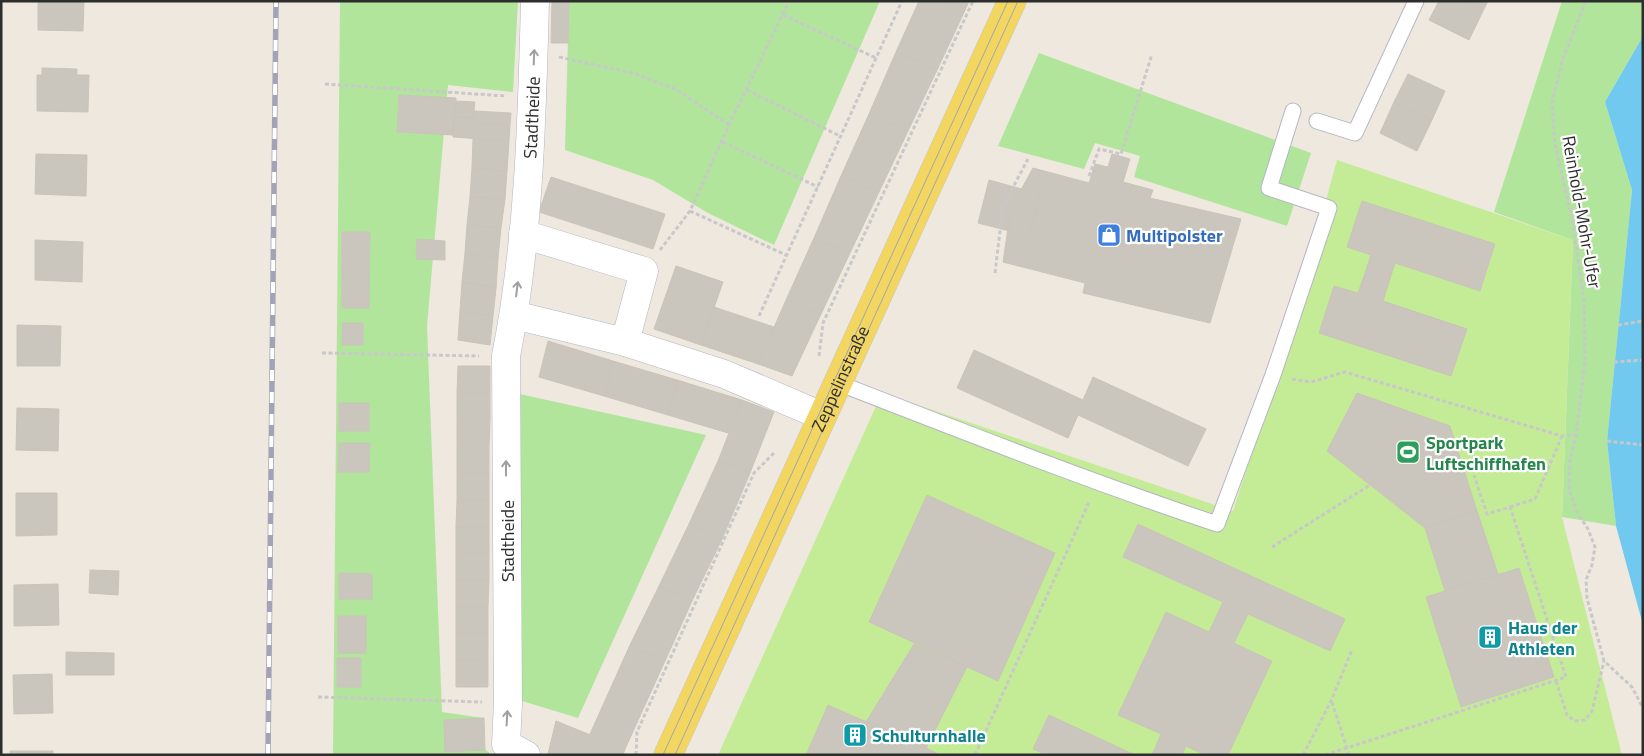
<svg xmlns="http://www.w3.org/2000/svg" width="1644" height="756" viewBox="0 0 1644 756" font-family="'Titillium Web',sans-serif">
<style>
.green{fill:#b1e59c}
.pitch{fill:#c4ec97}
.water{fill:#72c9f0}
.building{fill:#cac6bd;stroke:#cac4b8}
.lines{fill:none;stroke-linecap:round;stroke-linejoin:round}
.service-casing{stroke:#b3b5c0;stroke-width:17}
.minor-casing{stroke:#b3b5c0;stroke-width:29}
.primary-casing{stroke:#c8c8c8;stroke-width:29}
.path{stroke:#c8c8c8;stroke-width:3;stroke-dasharray:4 2.5;stroke-linecap:butt}
.service{stroke:#fff;stroke-width:15}
.minor{stroke:#fff;stroke-width:28}
.primary{stroke:#f2d660;stroke-width:28}
.tram{stroke:#a1a4b7;stroke-width:1}
.rail-casing{stroke:#a1a4b7;stroke-width:5.5}
.rail{stroke:#fff;stroke-width:4;stroke-dasharray:11;stroke-linecap:butt}
.oneway{stroke:#a0a0a0}
.labels{text-anchor:middle;dominant-baseline:central;stroke-width:4.5;stroke-linejoin:round;paint-order:stroke}
.street-label{font-size:18px;fill:#2d2d2d;stroke:#fff}
.shop-label{font-size:18px;font-weight:bold;fill:#366cbe;stroke:#fff;text-anchor:start}
.leisure-label{font-size:18px;font-weight:bold;fill:#27864d;stroke:#fff;text-anchor:start}
.culture-label{font-size:18px;font-weight:bold;fill:#0d838f;stroke:#fff;text-anchor:start}
</style>
<rect width="100%" height="100%" fill="#eee8df"/>
<path class="green" d="M340 1H518L513 92 448 85 427 326 442 712 483 718 482 747 492 755H333Z
M569 1H880L774 245 708 213 653 180 565 150Z
M1562 1H1643V36L1605 102 1632 190 1607 441 1616 526 1562 517 1573 240 1494 212Z
M1039 53 1311 153 1287 226 1134 177 1140 156 1095 143 1084 169 998 146Z
M515 393 706 435 578 718 519 700Z"/>
<path class="pitch" d="M1337 160 1573 240 1562 517 1622 755H718L882 393 1233 511 1283 357Z"/>
<path class="water" d="M1643 36V625L1616 526 1607 441 1632 190 1605 102Z"/>
<path class="building" d="M38 1H84L83 31 38 30Z
M552 1H569L568 43H551Z
M919 1H949L966 8 937 70 896 52Z
M949 1H969L966 8Z
M1439 1H1464L1483 11 1469 40 1429 20Z
M1464 1H1488L1483 11Z
M896 52 937 70 908 131 869 114Z
M42 68 77 69V75H89L88 112 37 111V75H42Z
M1408 74 1445 91 1432 120 1394 102Z
M399 95 456 98 453 135 397 132Z
M455 101 475 102 473 118 454 117Z
M1394 102 1432 120 1417 151 1380 133Z
M474 111 511 113 510 125 473 123Z
M869 114 908 131 879 192 841 176Z
M454 117 473 118V123L510 125 509 141 453 137Z
M473 139 509 141 507 171 472 168Z
M36 154 87 155 86 196 35 194Z
M1112 154 1130 159 1123 182 1153 190 1150 198 1241 219 1210 323 1083 293 1085 283 1003 262 1011 208 1033 168 1089 183 1095 164 1108 167Z
M472 168 507 171 505 199 470 197Z
M841 176 879 192 850 253 814 238Z
M551 177 665 214 653 249 539 212Z
M989 180 1040 194 1029 236 978 223Z
M470 197 505 199 501 228 467 225Z
M1362 201 1495 244 1480 291 1395 263 1383 301 1467 329 1451 376 1319 333 1334 286 1358 293 1364 276 1371 255 1347 247Z
M467 225 501 228 498 258 465 253Z
M342 232H370L369 308H342Z
M814 238 850 253 821 314 786 300Z
M417 239 445 241V260L416 259Z
M35 240 83 242 82 282 35 280Z
M465 253 498 258 496 288 462 282Z
M676 266 723 282 701 345 654 329Z
M462 282 496 288 493 316 460 311Z
M786 300 821 314 792 376 758 364Z
M714 307 774 327 758 364 701 345Z
M460 311 493 316 490 345 458 340Z
M342 323H363V345H342Z
M17 325 61 326 60 366H17Z
M548 341 613 361 604 396 539 377Z
M974 350 1083 400 1093 377 1206 429 1188 466 1078 415 1068 438 957 388Z
M613 361 677 380 668 415 604 396Z
M458 366H490V393H457Z
M677 380 742 400 728 433 668 415Z
M457 393H490V419H457Z
M1357 393 1450 426 1477 511 1425 528 1327 451Z
M742 400 774 412 750 473 718 461Z
M339 403H369V431H339Z
M17 408 59 409 58 451 16 450Z
M457 419H490L489 446H457Z
M339 443H370L369 472H338Z
M457 446H489V473H457Z
M718 461 750 473 722 539 689 524Z
M457 473H489V500H457Z
M16 493H57V535L16 536Z
M927 495 1055 553 998 681 869 622Z
M457 500H489V526L456 527Z
M1477 511 1498 574 1445 591 1425 528Z
M689 524 722 539 692 601 659 586Z
M1138 524 1345 619 1330 651 1248 614 1234 643 1272 661 1228 755H1205L1186 746 1182 755H1152L1161 734 1118 715 1166 612 1209 632 1223 602 1123 557Z
M489 526V553H456V527Z
M456 553H489V580H456Z
M1519 568 1554 677 1461 707 1426 597Z
M90 570 119 571 118 595 89 593Z
M339 573 372 574V599H339Z
M456 580H489L488 606 456 607Z
M58 584 59 625 14 626V585Z
M659 586 692 601 665 661 630 645Z
M488 606V634L456 633V607Z
M338 616H366V653H338Z
M456 633 488 634V660H456Z
M914 644 967 667 926 748 866 722Z
M630 645 665 661 625 749 590 734Z
M66 652 114 653V675H66Z
M337 658H361V687H337Z
M456 660H488V687H456Z
M52 674 53 713 14 714 13 675Z
M828 705 926 748 940 755H806Z
M1049 715 1135 755H1046L1033 749Z
M484 718 485 750 445 752 444 720Z
M556 721 625 749 623 755 548 754Z
M10 751H53V755H10Z"/>
<g class="lines">
<g class="service-casing">
<path id="service" d="M1317 121 1355 133 1416 1
M838 383C964 432 1089 481 1217 524L1273 375 1329 208 1269 188 1293 111"/>
</g>
<g class="minor-casing">
<g id="minor">
<path d="M523 234 644 271 625 342"/>
<path d="M514 315 625 342 724 374 822 416"/>
<path id="s1" d="M526 755 506 744 508 703 506 356C529 240 532 119 535 1"/>
</g>
</g>
<g class="primary-casing">
<g id="primary">
<path id="s2" d="M668 755 1012 1"/>
</g>
</g>
<path class="path" d="M1586 1 1563 58 1552 102 1555 144 1572 219 1584 300 1585 361 1576 435 1570 461 1569 488 1576 510 1588 529 1595 547 1592 565 1586 580 1587 598 1604 661 1632 687 1643 708
M783 15 876 58
M559 57 636 74 677 90 729 125
M325 84 506 96
M747 90 840 136
M723 142 818 187
M1089 176 1099 149 1121 154 1152 54
M690 211 786 255
M660 250 690 211 729 125 789 1
M995 273 1003 206 1028 159
M759 316 902 1
M1618 325 1643 321
M322 353 479 356
M819 356 823 323 973 1
M1614 362 1643 360
M1292 379 1311 382 1345 372 1562 436 1576 435
M1607 441 1643 445
M1510 507 1535 499 1562 436
M1272 547 1370 485
M1556 681 1567 715 1575 721 1585 720 1592 711 1604 661
M318 697 482 702
M1332 702 1349 755
M636 755 637 732 754 473 775 452
M975 755 1090 500
M1303 755 1331 701 1352 650
M1325 755 1566 677 1510 507 1487 514 1474 475"/>
<use href="#service" class="service"/>
<use href="#minor" class="minor"/>
<use href="#primary" class="primary"/>
<path class="tram" d="M663 755 1008 1
M675 755 1018 1"/>
<g class="rail-casing">
<path id="rail" d="M268 755 276 1"/>
</g>
<use href="#rail" class="rail"/>
</g>
<defs><path id="oneway-shaft" d="M-6 0H5M1.5-3L5.5 0L1.5 3" fill="none" stroke-width="1.6" stroke-linecap="round" stroke-linejoin="round" transform="scale(1.25)"/></defs>
<g class="oneway">
<use href="#oneway-shaft" transform="translate(534 57) rotate(-88)"/>
<use href="#oneway-shaft" transform="translate(517 289) rotate(-83)"/>
<use href="#oneway-shaft" transform="translate(506 468) rotate(-90)"/>
<use href="#oneway-shaft" transform="translate(507 718) rotate(-87)"/>
</g>
<defs>
<g id="shop-square" transform="scale(1.25)"><rect x="-9" y="-9" width="18" height="18" rx="4" fill="#3f7fe0" stroke="#fff"/><path d="M-5-2.5h2.3a2.7 3.5 0 0 1 5.4 0H5L5.5 6h-11ZM-1.5-2.5h3a1.5 2.3 0 0 0-3 0Z" fill="#fff"/></g>
<g id="stadium-square" transform="scale(1.25)"><rect x="-9" y="-9" width="18" height="18" rx="4" fill="#2e9e5b" stroke="#fff"/><path d="M0-5a6.5 5 0 1 0 0 10a6.5 5 0 1 0 0-10ZM-3.5-1.8h7v3.6h-7Z" fill="#fff"/></g>
<g id="building-square" transform="scale(1.25)"><rect x="-9" y="-9" width="18" height="18" rx="4" fill="#0f9aa8" stroke="#fff"/><path d="M-4-6H4V6H1V3H-1V6H-4ZM-2.5-4.3h1.7v1.8h-1.7ZM.8-4.3h1.7v1.8H.8ZM-2.5-1h1.7V.8h-1.7ZM.8-1h1.7V.8H.8Z" fill="#fff"/></g>
</defs>
<g fill-rule="evenodd">
<use href="#shop-square" x="1109" y="235"/>
<use href="#stadium-square" x="1408" y="452"/>
<use href="#building-square" x="1490" y="637"/>
<use href="#building-square" x="855" y="735"/>
</g>
<g class="labels">
<g class="street-label">
<text stroke="none"><textPath href="#s1" startOffset="651">Stadtheide</textPath></text>
<text transform="translate(1582 212) rotate(80)">Reinhold-Mohr-Ufer</text>
<text stroke="none"><textPath href="#s2" startOffset="414">Zeppelinstraße</textPath></text>
<text transform="translate(507 541) rotate(-90)">Stadtheide</text>
</g>
<g class="shop-label">
<text x="1126" y="235">Multipolster</text>
</g>
<g class="leisure-label">
<text x="1426" y="442">Sportpark<tspan x="1426" dy="21">Luftschiffhafen</tspan></text>
</g>
<g class="culture-label">
<text x="1508" y="627">Haus der<tspan x="1508" dy="21">Athleten</tspan></text>
<text x="872" y="735">Schulturnhalle</text>
</g>
</g>
<rect width="1644" height="756" fill="none" stroke="#2d2d2d" stroke-width="5"/>
</svg>
